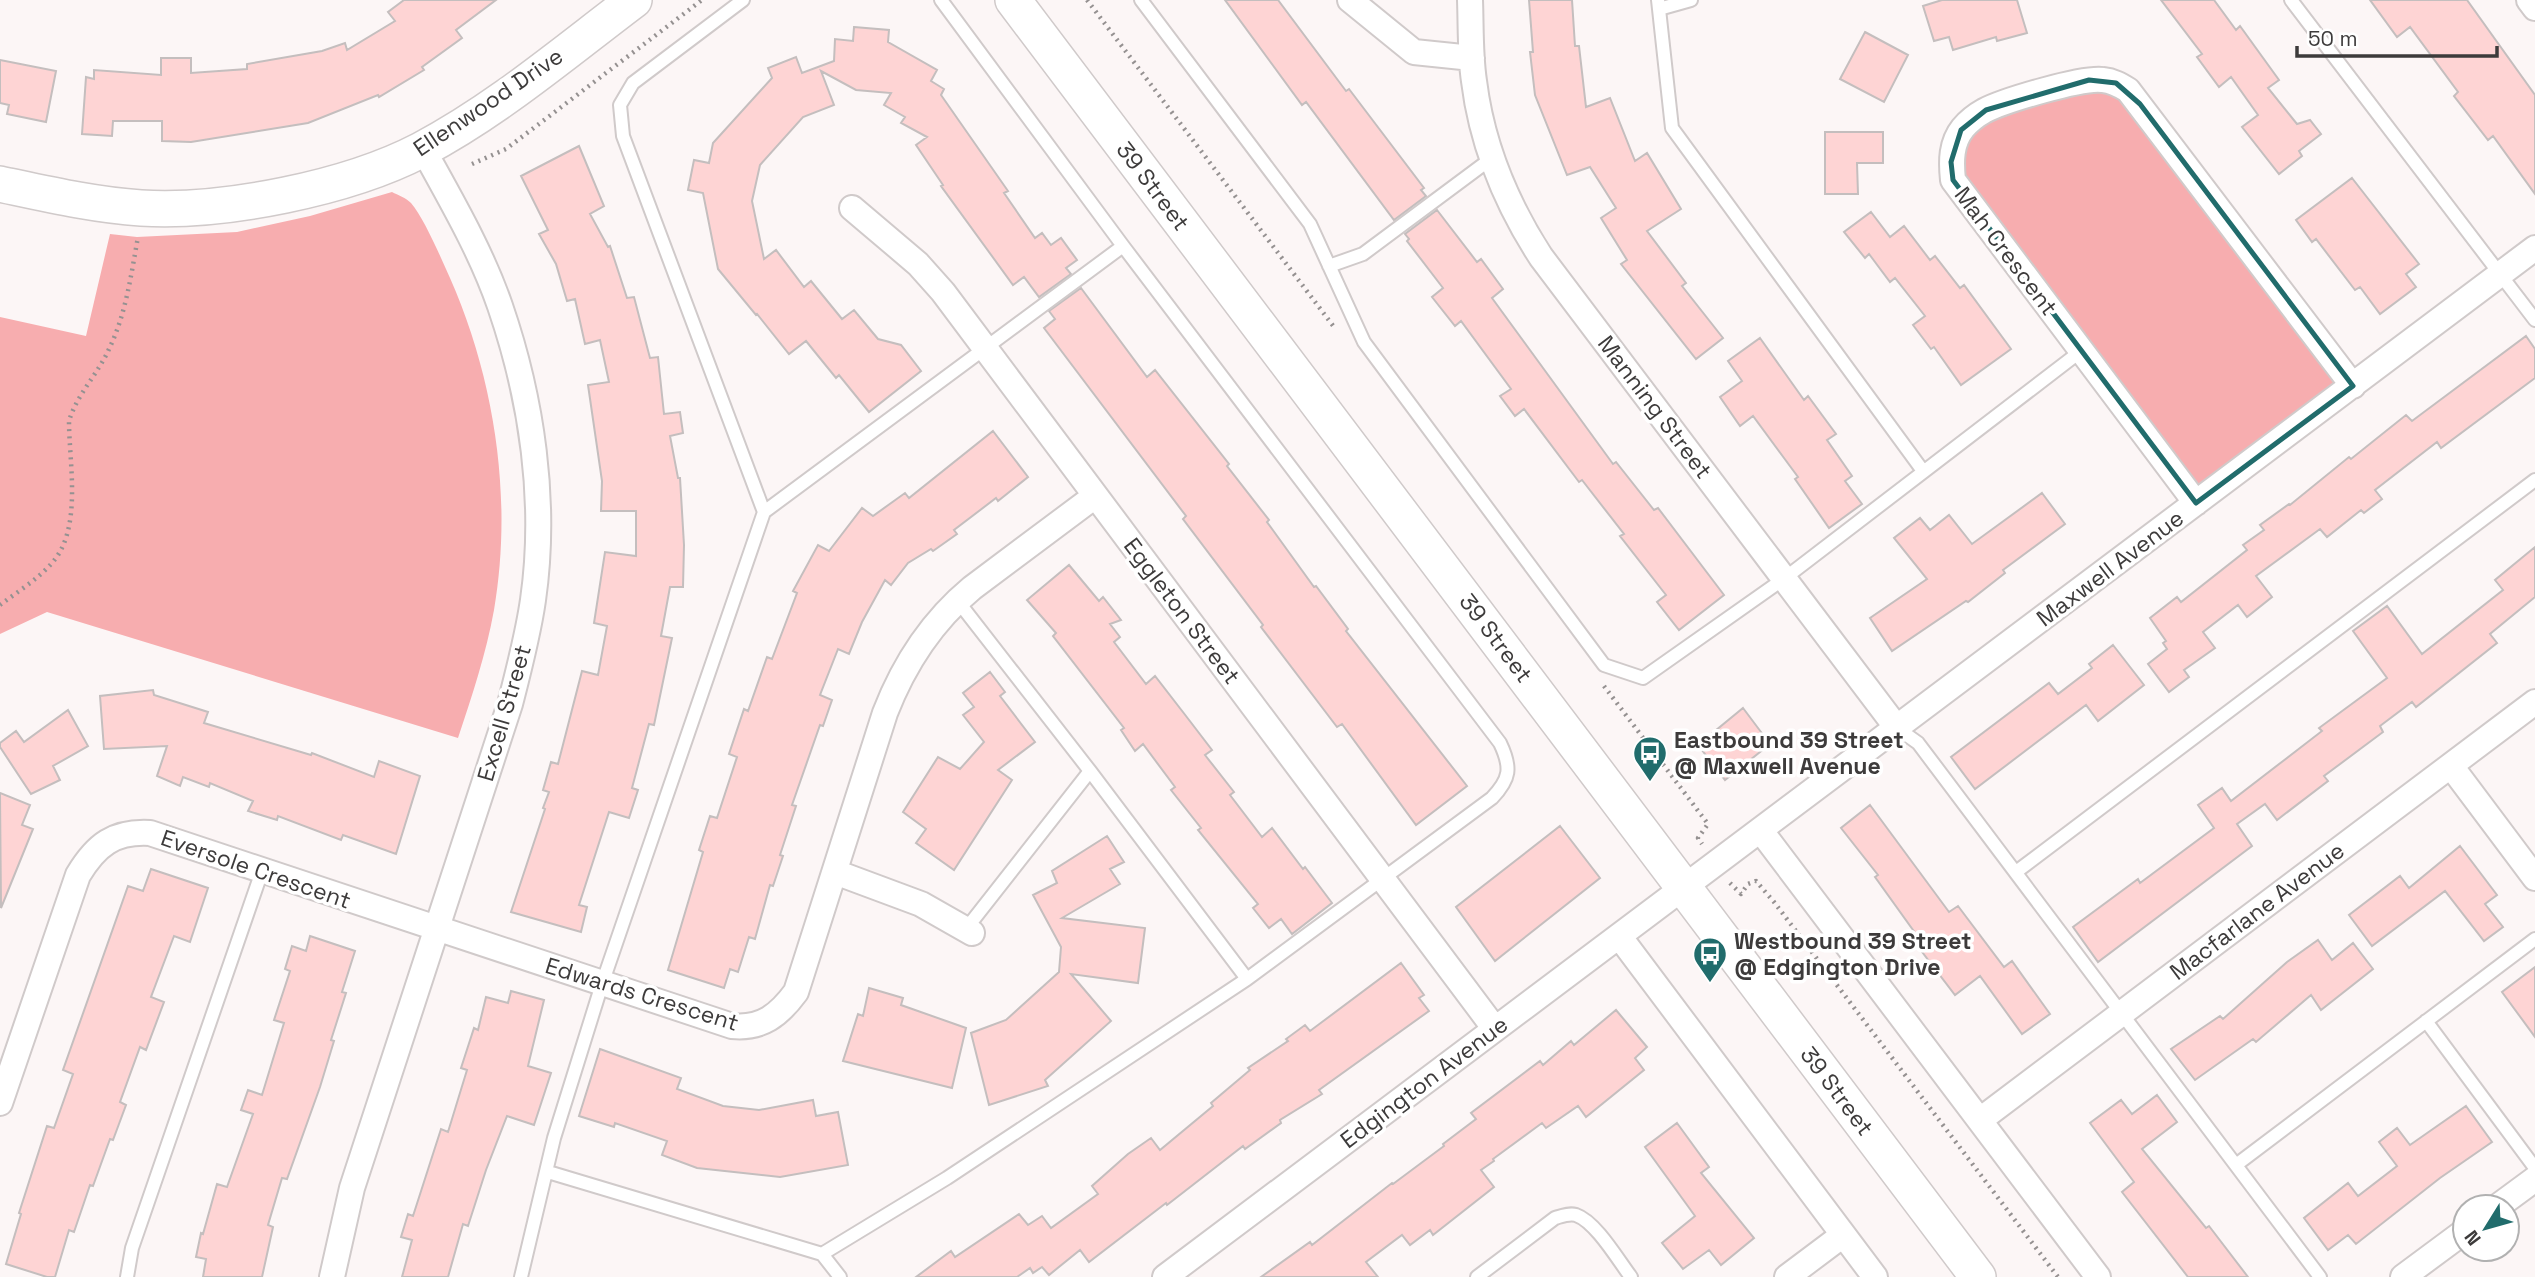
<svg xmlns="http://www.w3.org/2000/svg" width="2535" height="1277" viewBox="0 0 2535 1277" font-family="'Space Grotesk',sans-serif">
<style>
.green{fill:#f7adaf}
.building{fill:#fed4d4;stroke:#c4bebe;stroke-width:2}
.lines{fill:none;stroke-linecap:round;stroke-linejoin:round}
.lane-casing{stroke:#d0caca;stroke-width:16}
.street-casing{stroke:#d0caca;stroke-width:28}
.secondary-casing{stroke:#d0caca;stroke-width:38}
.path{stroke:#959191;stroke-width:4.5;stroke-dasharray:2 5;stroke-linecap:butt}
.lane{stroke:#fff;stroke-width:12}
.street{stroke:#fff;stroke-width:24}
.secondary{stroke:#fff;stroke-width:35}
.marked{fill:none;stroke:#216c6c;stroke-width:5;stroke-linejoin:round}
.labels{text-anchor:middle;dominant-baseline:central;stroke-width:7;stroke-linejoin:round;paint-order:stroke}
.street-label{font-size:23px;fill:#3d3b3b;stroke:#fff}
.poi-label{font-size:23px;font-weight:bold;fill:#3d3b3b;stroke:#fff;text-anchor:start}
</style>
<rect width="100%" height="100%" fill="#fcf6f6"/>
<path class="green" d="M2116 83 2353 386 2196 503 1961 193 1954 146 1973 118Z
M392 192C398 195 406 198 411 203 424 218 441 258 450 278 495 380 513 499 494 610 486 654 472 696 458 738L47 612 0 634V317L86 336 110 234 137 237 237 232 310 216Z"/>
<path class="building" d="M404 0H496L456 30 462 38 422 67 424 70 379 97 378 95 308 123 191 142 162 141V121H113L112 136 82 134 86 77 94 79V70L161 75V58H191V73L247 69V64L322 51 345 43 347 50 395 21 388 12Z
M1225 0H1278L1346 91 1349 89 1424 188 1421 190 1426 196 1394 220 1306 102 1302 105Z
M1529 0H1572L1575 46H1579L1586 107 1610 98 1635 161 1647 153 1681 209 1647 231 1686 283 1682 286 1723 338 1696 359 1621 264 1627 260 1601 218 1616 208 1590 167 1567 175 1535 95 1530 52H1533Z
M1942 0H2017L2027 33 1997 41 1996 37 1953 50 1949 37 1934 41 1923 6Z
M2161 0H2214L2236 30 2240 26 2279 80 2268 88 2297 124 2310 120 2321 134 2299 151 2302 156 2279 174 2242 127 2258 115 2231 77 2219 87 2197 57 2202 54Z
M2370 0H2467L2535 95V194L2493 136 2488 140 2454 96 2458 92 2410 27 2397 37Z
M854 27 889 30 888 42 937 70 931 81 944 89 941 95 1008 191 1004 193 1035 238 1042 233 1051 245 1061 238 1077 260 1066 268 1071 274 1039 297 1024 277 1013 285 941 186 943 185 916 145 927 137 901 123 905 117 884 105 891 93 856 90 821 71 834 105 803 117 760 165 752 201 764 259 776 250 804 287 811 281 842 319 854 310 878 339 901 345 921 371 869 412 839 375 836 378 806 341 789 354 757 314 756 315 718 269 703 193 688 190 694 160 709 163 713 143 772 78 768 68 796 57 802 73 834 61 835 39 853 41Z
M1865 32 1908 55 1884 102 1840 79Z
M0 60 56 71 46 122 7 114 9 105 0 103Z
M1825 132H1883V163H1857L1858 194H1825Z
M579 146 604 206 590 214 608 247 610 246 627 298 634 297 650 358 658 357 664 414 680 412 683 433 670 436 678 478H680L684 545 683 587H670L661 636 672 638 654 725 649 724 632 788 638 790 629 818 609 812 579 905 587 907 581 932 511 912 545 809 543 808 549 792 543 790 551 762 558 764 582 671 598 675 607 626 594 623 605 552 636 556V511H601L602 481 588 385 609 382 600 340 585 344 575 299 567 301 556 264 539 234 548 230 521 176Z
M2352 178 2419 264 2406 274 2416 287 2380 314 2360 287 2355 290 2316 239 2312 242 2296 220Z
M1437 210 1477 262 1481 259 1503 289 1492 298 1613 464 1616 462 1654 510 1658 508 1724 595 1679 630 1657 602 1666 595 1620 536 1624 534 1582 480 1579 482 1524 409 1515 416 1500 396 1511 389 1461 321 1455 326 1432 297 1443 288 1407 241 1409 239 1405 234Z
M1871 212 1890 237 1904 226 1930 260 1935 256 1960 288 1964 285 2011 349 1961 385 1934 347 1931 349 1913 325 1925 316 1895 278 1890 282 1869 254 1865 258 1844 232Z
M1081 288 1147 377 1155 370 1229 464 1227 466 1269 520 1267 522 1314 587 1316 586 1348 629 1346 631 1467 786 1416 825 1342 724 1337 727 1261 627 1263 625 1183 519 1186 516 1044 328 1055 319 1049 311Z
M2526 336 2535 349V378L2441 448 2437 442 2375 490 2382 499 2364 513 2361 510 2327 537 2320 529 2256 576 2272 597 2247 617 2238 605 2203 632 2215 648 2184 670 2189 677 2169 692 2148 664 2167 649 2163 643 2166 641 2150 618 2177 597 2181 602 2247 550 2243 545 2264 530 2260 525 2289 504 2290 505 2349 457 2351 459 2406 415 2412 421Z
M1760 338 1804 400 1808 396 1836 434 1827 440 1852 476 1845 481 1862 504 1829 528 1795 479 1798 477 1753 416 1740 426 1720 397 1742 381 1728 361Z
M993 431 1028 477 998 501 996 498 954 530 957 534 933 551 931 549 908 563 891 585 885 580 862 622 849 654 838 649 820 695 832 700 823 726 820 725 792 805 796 806 780 855 783 856 773 886 770 885 755 939 749 937 738 972 730 969 724 988 668 970 703 852 699 850 710 816 717 818 737 757 729 754 744 709 748 711 767 657 772 659 797 593 793 591 818 545 829 551 862 508 873 516 905 493 909 498Z
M2042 493 2065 524 2003 570 2005 573 1968 602 1966 601 1892 651 1870 618 1927 579 1894 538 1920 518 1930 530 1949 515 1972 544Z
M2535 547V597L2490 634 2497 643 2416 707 2412 702 2380 726 2383 732 2324 776 2328 781 2277 820 2265 804 2237 824 2252 846 2098 962 2073 927 2138 879 2140 883 2214 828 2198 805 2222 788 2231 801 2322 731 2319 728 2387 678 2353 631 2387 606 2422 654 2503 590 2495 580Z
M1069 565 1099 601 1103 597 1121 620 1110 624 1120 637 1114 642 1146 684 1155 676 1186 716 1212 750 1205 755 1234 792 1230 795 1262 837 1272 828 1303 869 1305 867 1332 903 1292 934 1281 919 1269 928 1253 908 1258 904 1198 830 1201 828 1171 790 1175 787 1143 744 1135 751 1121 730 1124 728 1053 636 1056 633 1027 600Z
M2113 645 2144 685 2098 721 2086 705 1975 789 1951 757 2049 683 2058 694 2092 668 2089 664Z
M990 672 1005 692 1000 696 1035 742 998 770 1012 780 954 870 916 843 926 829 903 812 938 757 960 769 984 742 963 715 974 707 963 693Z
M153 690 154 695 208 712 204 723 311 755 312 753 374 777 379 761 420 776 396 854 343 835 341 840 278 816 277 820 248 811 253 801 210 783 209 787 183 777 180 786 157 776 167 746 104 749 100 696Z
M1743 708 1770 744 1725 780 1698 745Z
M68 710 88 746 53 766 60 780 31 794 0 747V743L16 731 24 742Z
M0 793 30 805 22 825 33 829 1 908Z
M1870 805 1949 912 1958 906 2004 967 2012 961 2050 1014 2022 1034 1980 976 1955 995 1913 940 1918 937 1875 877 1878 875 1841 828Z
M1560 826 1600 878 1495 961 1456 907Z
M1107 836 1124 862 1110 869 1120 884 1062 918 1145 928 1138 983 1071 974 1111 1021 1045 1080 1048 1086 989 1105 971 1033 1006 1020 1059 972 1061 947 1033 895 1057 883 1052 871Z
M2460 846 2497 895 2485 904 2503 927 2484 941 2445 891 2372 946 2349 915 2400 876 2409 888Z
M151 869 208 888 190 942 174 936 151 997 164 1002 146 1050 140 1047 120 1102 126 1105 113 1140 110 1139 93 1186 90 1185 74 1232 69 1230 55 1277H47L6 1264 21 1214 19 1213 47 1126 54 1128 73 1074 63 1070 128 886 143 891Z
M310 936 355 951 342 992 346 993 331 1040 334 1041 320 1087 287 1179 282 1178 268 1225 273 1227 262 1277H203L206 1259 196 1257 201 1233 203 1234 217 1184 227 1187 253 1114 241 1110 248 1090 262 1095 284 1023 274 1020 290 971 285 969 292 946 306 951Z
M2318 940 2332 960 2353 943 2373 969 2321 1010 2311 995 2256 1042 2253 1039 2195 1080 2171 1049 2220 1016 2223 1019 2287 962Z
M1401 963 1424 995 1419 998 1429 1011 1319 1090 1322 1094 1280 1120 1281 1123 1245 1149 1243 1146 1167 1205 1166 1203 1089 1262 1080 1250 1049 1275 1042 1267 1033 1273 1030 1268 1017 1277H916L951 1251 955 1257 1019 1214 1028 1225 1042 1216 1051 1228 1098 1194 1092 1186 1128 1154 1151 1138 1160 1150 1213 1106 1211 1103 1250 1070 1248 1068 1288 1041 1286 1039 1305 1025 1310 1031Z
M2535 967V1037L2502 992Z
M869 988 903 998 901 1005 966 1028 952 1088 843 1061 858 1014 863 1016Z
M511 991 544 1000 528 1066 551 1073 534 1125 507 1116 486 1170 468 1226 463 1224 448 1277H402L412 1240 401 1237 408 1214 413 1216 441 1129 448 1132 467 1070 461 1068 474 1028 478 1030 486 997 508 1003Z
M1616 1010 1647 1047 1635 1058 1644 1070 1586 1117 1578 1106 1546 1128 1542 1123 1493 1159 1494 1161 1481 1170 1494 1187 1433 1235 1430 1230 1410 1245 1402 1235 1366 1262 1378 1277H1261L1310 1242 1312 1245 1392 1183 1393 1184 1444 1146 1443 1144 1476 1119 1471 1113 1540 1061 1543 1065 1571 1041 1574 1045Z
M600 1049 681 1078 677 1089 723 1106 759 1110 813 1100 816 1116 838 1112 848 1165 780 1177 697 1168 662 1155 667 1141 615 1123 614 1127 579 1116Z
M2157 1095 2177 1122 2142 1149 2206 1228 2209 1226 2248 1277H2188L2122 1192 2134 1182 2090 1123 2121 1100 2132 1114Z
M2466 1106 2492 1142 2440 1178 2356 1244 2348 1235 2328 1250 2304 1218 2348 1183 2358 1196 2397 1166 2379 1142 2397 1128 2410 1145Z
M1677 1123 1709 1167 1701 1173 1754 1238 1721 1265 1709 1250 1683 1269 1662 1243 1695 1216 1645 1147Z"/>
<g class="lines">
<g class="lane-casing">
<path id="lane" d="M1141 0 1310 224 1364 342 1604 665 1643 678 1785 578 2081 351
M1658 0 1672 128 1923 471
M2291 0 2535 320
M1659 9 1691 0
M1329 266 1363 254 1492 158
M764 512 1123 246
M957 600 1090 771 1247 979
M1897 728 1918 743 2320 1277
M2016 872 2535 480
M966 929 1090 771
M2426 1021 2535 1168
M2236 1165 2535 939
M548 1172 822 1254 947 1178 1247 979 1492 798C1510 779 1512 768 1500 743L1123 246 941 0
M822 1254 840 1277
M127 1277 132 1248 262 871
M521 1277 554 1138 602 984 764 512 623 136 620 105 633 83 743 0
M1477 1277 1555 1218C1562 1216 1569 1213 1576 1215 1596 1222 1618 1260 1631 1277"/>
</g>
<g class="street-casing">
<path id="street" d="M1350 0 1414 52 1472 58
M1470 0C1471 27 1470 55 1474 81 1482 146 1506 203 1541 257L1897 728
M2529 0 2535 8
M852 208 918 264 943 292 1495 1029
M2196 503 1953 180C1951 161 1951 143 1963 128 1969 121 1975 116 1984 111 2003 101 2082 77 2103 80 2113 81 2120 85 2128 90L2353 386
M2451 766 2535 878
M1761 831 2098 1277
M835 872 921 904 972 933
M1619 936 1875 1277
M0 1103 78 875C96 845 114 831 150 833L732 1026C762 1029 779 1015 796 992L885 713C904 664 931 622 972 588L1095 496
M1980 1120 2535 702
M2497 1207 2535 1179
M332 1277 352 1188 510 704C519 669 528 635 533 600 547 502 532 399 500 306 481 251 451 200 423 149
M1165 1277 2535 248
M1787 1277 1843 1235
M2403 1277 2465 1231"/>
</g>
<g class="secondary-casing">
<path id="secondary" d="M1013 0 1978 1277
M0 184C47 194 94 205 141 208 224 213 348 188 421 150 497 110 565 52 634 0"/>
</g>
<path class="path" d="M1087 0 1334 327
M472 164 506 149 702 0
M0 605C17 592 37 580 51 564 83 530 69 464 69 421 77 394 98 374 109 349 126 314 131 275 138 237
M1604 686 1708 824 1698 838 1702 844
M1730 883 1741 894 1748 884 1756 881 1774 902 2058 1277"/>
<use href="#lane" class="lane"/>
<use href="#street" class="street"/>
<use href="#secondary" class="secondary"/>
</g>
<path class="marked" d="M2089 80 2116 83 2140 104 2353 386 2196 503 1953 180 1951 162 1961 130 1986 110Z"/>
<defs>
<g id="bus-pin" transform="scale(1.75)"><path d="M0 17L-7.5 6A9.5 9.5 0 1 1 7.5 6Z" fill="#216c6c" stroke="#fff"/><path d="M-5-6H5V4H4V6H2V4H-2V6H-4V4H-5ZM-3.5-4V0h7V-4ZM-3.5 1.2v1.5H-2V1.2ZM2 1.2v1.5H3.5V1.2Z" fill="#fff"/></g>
</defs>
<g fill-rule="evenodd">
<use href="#bus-pin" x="1650" y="753"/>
<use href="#bus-pin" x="1710" y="954"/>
</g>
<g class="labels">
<g class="street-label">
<text transform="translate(488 102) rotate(-34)">Ellenwood Drive</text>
<text transform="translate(1153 186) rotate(53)">39 Street</text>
<text transform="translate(2006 251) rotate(53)">Mah Crescent</text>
<text transform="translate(1655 407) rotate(53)">Manning Street</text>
<text transform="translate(2110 568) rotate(-37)">Maxwell Avenue</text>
<text transform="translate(1182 611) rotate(53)">Eggleton Street</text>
<text transform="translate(1496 638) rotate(53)">39 Street</text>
<text transform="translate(504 713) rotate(-74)">Excell Street</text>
<text transform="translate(256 869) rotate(19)">Eversole Crescent</text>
<text transform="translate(2257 911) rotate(-37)">Macfarlane Avenue</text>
<text transform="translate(642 994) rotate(17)">Edwards Crescent</text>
<text transform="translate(1424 1082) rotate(-37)">Edgington Avenue</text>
<text transform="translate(1837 1091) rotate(53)">39 Street</text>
</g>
<g class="poi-label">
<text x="1674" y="740">Eastbound 39 Street<tspan x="1674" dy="26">@ Maxwell Avenue</tspan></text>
<text x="1734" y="941">Westbound 39 Street<tspan x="1734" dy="26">@ Edgington Drive</tspan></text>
</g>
</g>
<g transform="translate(2486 1228) rotate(233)"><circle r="33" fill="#ffffff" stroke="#b1b1b1" stroke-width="2"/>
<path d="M0-5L12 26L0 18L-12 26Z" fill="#216c6c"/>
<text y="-10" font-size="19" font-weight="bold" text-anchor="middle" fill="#3d3b3b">N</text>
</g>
<path d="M2297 46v10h200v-10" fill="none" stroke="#3d3b3b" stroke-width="3.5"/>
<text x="2308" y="46" font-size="21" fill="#3d3b3b" stroke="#ffffff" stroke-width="5" paint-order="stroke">50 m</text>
</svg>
